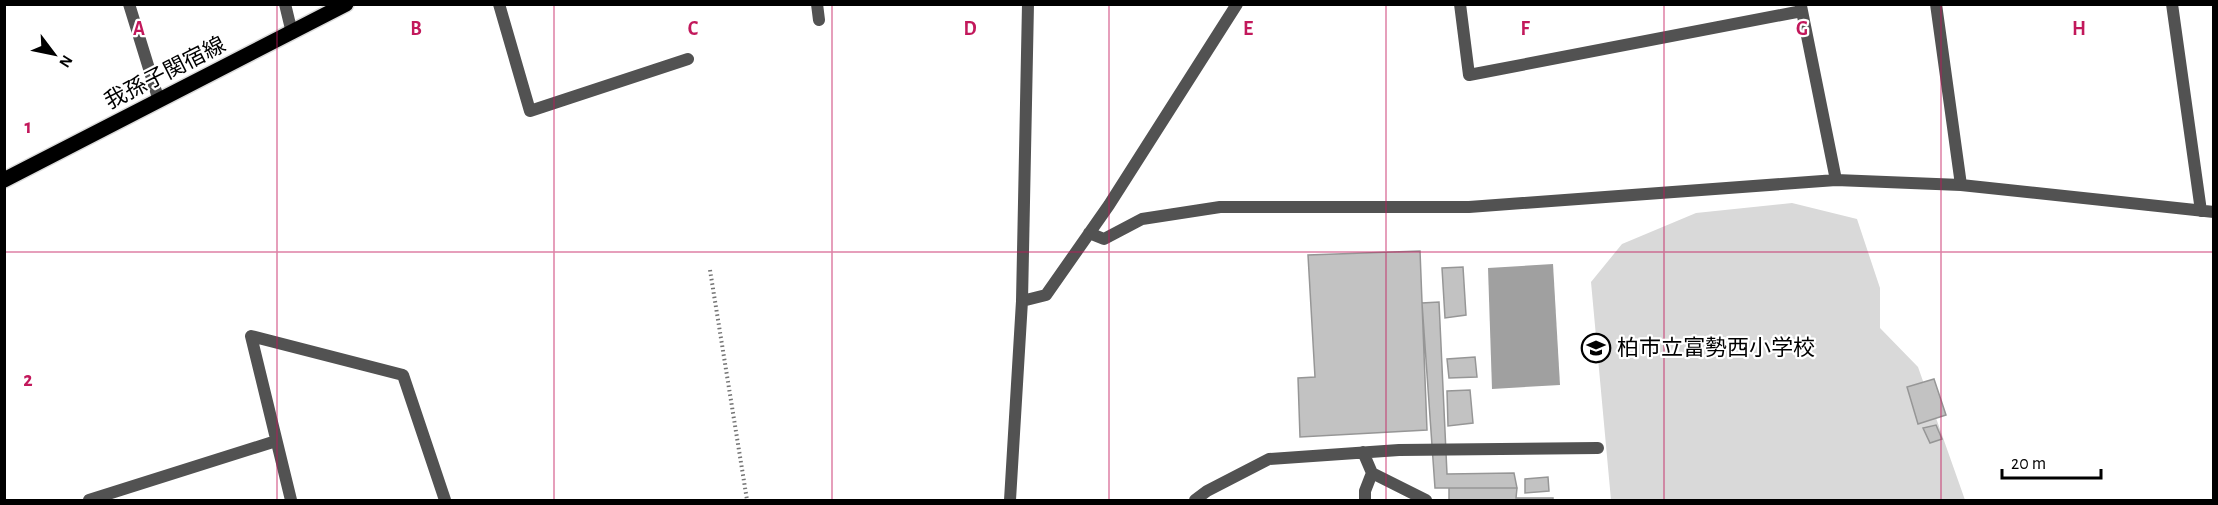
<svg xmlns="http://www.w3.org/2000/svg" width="2218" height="505" viewBox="0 0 2218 505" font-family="'Alegreya Sans','Noto Sans JP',sans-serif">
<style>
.green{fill:#d9d9d9}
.water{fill:#a0a0a0}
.building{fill:#c2c2c2;stroke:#969696;stroke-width:1.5}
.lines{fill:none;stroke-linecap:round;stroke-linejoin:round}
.primary-casing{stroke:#dbdbdb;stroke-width:18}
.path{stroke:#747474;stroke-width:4;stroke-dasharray:1.5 3;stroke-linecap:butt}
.lane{stroke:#525252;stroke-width:12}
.street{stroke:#525252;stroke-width:12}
.primary{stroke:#000;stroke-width:15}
.grid{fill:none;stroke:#c2185b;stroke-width:1.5;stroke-opacity:0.55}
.labels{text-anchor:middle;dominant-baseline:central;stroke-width:4.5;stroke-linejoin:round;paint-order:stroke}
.street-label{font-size:22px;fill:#000;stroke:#fff}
.poi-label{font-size:22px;fill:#000;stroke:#fff;text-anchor:start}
.grid-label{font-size:20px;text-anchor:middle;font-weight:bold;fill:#c2185b;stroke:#fff;stroke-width:4.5;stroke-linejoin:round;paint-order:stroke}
</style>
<rect width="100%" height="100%" fill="#fff"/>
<path class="green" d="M1792 203 1857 219 1880 288V328L1918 367 1965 500H1611L1591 282 1622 244 1696 213Z"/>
<path class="water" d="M1553 264 1560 385 1492 389 1488 268Z"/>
<path class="building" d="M1420 251 1427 430 1300 437 1298 378 1315 377 1308 255Z
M1463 267 1466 315 1445 318 1442 268Z
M1439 302 1447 474 1514 473 1517 488H1435L1422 303Z
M1475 357 1477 377 1449 378 1447 359Z
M1934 379 1946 415 1918 424 1907 387Z
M1470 390 1473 423 1448 426 1447 391Z
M1936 425 1942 439 1930 443 1923 428Z
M1548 477 1549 491 1525 493V479Z
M1449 488H1517L1516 498H1553V500H1449Z"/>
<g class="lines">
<g class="primary-casing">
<path id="primary" d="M4 180 346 4"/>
</g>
<path class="path" d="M710 270 747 500"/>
<path class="lane" d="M129 4 159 101
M285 4 292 33
M499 4 530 111 688 59
M817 4 819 20
M1363 452 1372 473 1426 500
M1195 500 1207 491 1269 459 1399 450 1598 448
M1365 500V491L1372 473"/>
<path class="street" d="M1460 4 1469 75 1802 11
M1936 4 1961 185
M2172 4 2201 211
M1801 6 1836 180
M1089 233 1104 239 1142 219 1220 207H1469L1836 180 1961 185 2214 212
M1022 301 1046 295 1109 205 1237 4
M89 500 276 441
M291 500 251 336 403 375 445 500
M1010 500 1022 301 1028 4"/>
<use href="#primary" class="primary"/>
</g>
<path class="grid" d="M277 4V500M554 4V500M832 4V500M1109 4V500M1386 4V500M1664 4V500M1941 4V500M4 252H2214"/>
<defs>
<g id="school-ring" transform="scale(1.5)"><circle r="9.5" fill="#fff" stroke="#000" stroke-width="1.5"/><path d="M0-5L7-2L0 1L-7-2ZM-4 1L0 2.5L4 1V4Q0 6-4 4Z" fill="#000"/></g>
</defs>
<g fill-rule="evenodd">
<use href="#school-ring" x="1596" y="348"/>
</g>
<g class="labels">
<g class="street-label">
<text transform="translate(165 73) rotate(-27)">我孫子関宿線</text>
</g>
<g class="poi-label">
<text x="1617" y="348">柏市立富勢西小学校</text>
</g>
</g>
<g class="grid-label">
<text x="139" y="35">A</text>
<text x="416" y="35">B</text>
<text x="693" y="35">C</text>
<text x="970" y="35">D</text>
<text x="1248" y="35">E</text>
<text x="1525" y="35">F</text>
<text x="1802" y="35">G</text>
<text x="2079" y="35">H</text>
<text x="28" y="133">1</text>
<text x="28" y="386">2</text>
</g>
<rect width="2218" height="505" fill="none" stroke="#000000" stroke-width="12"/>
<g transform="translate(54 54) rotate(122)" stroke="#ffffff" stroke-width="4.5" paint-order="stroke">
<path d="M0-4.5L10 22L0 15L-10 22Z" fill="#000000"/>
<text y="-9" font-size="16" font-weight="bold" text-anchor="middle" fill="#000000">N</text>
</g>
<path d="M2002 469v9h99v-9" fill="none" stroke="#000000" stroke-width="3"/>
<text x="2011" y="469" font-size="18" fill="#000000" stroke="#ffffff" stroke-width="4.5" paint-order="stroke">20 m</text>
</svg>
